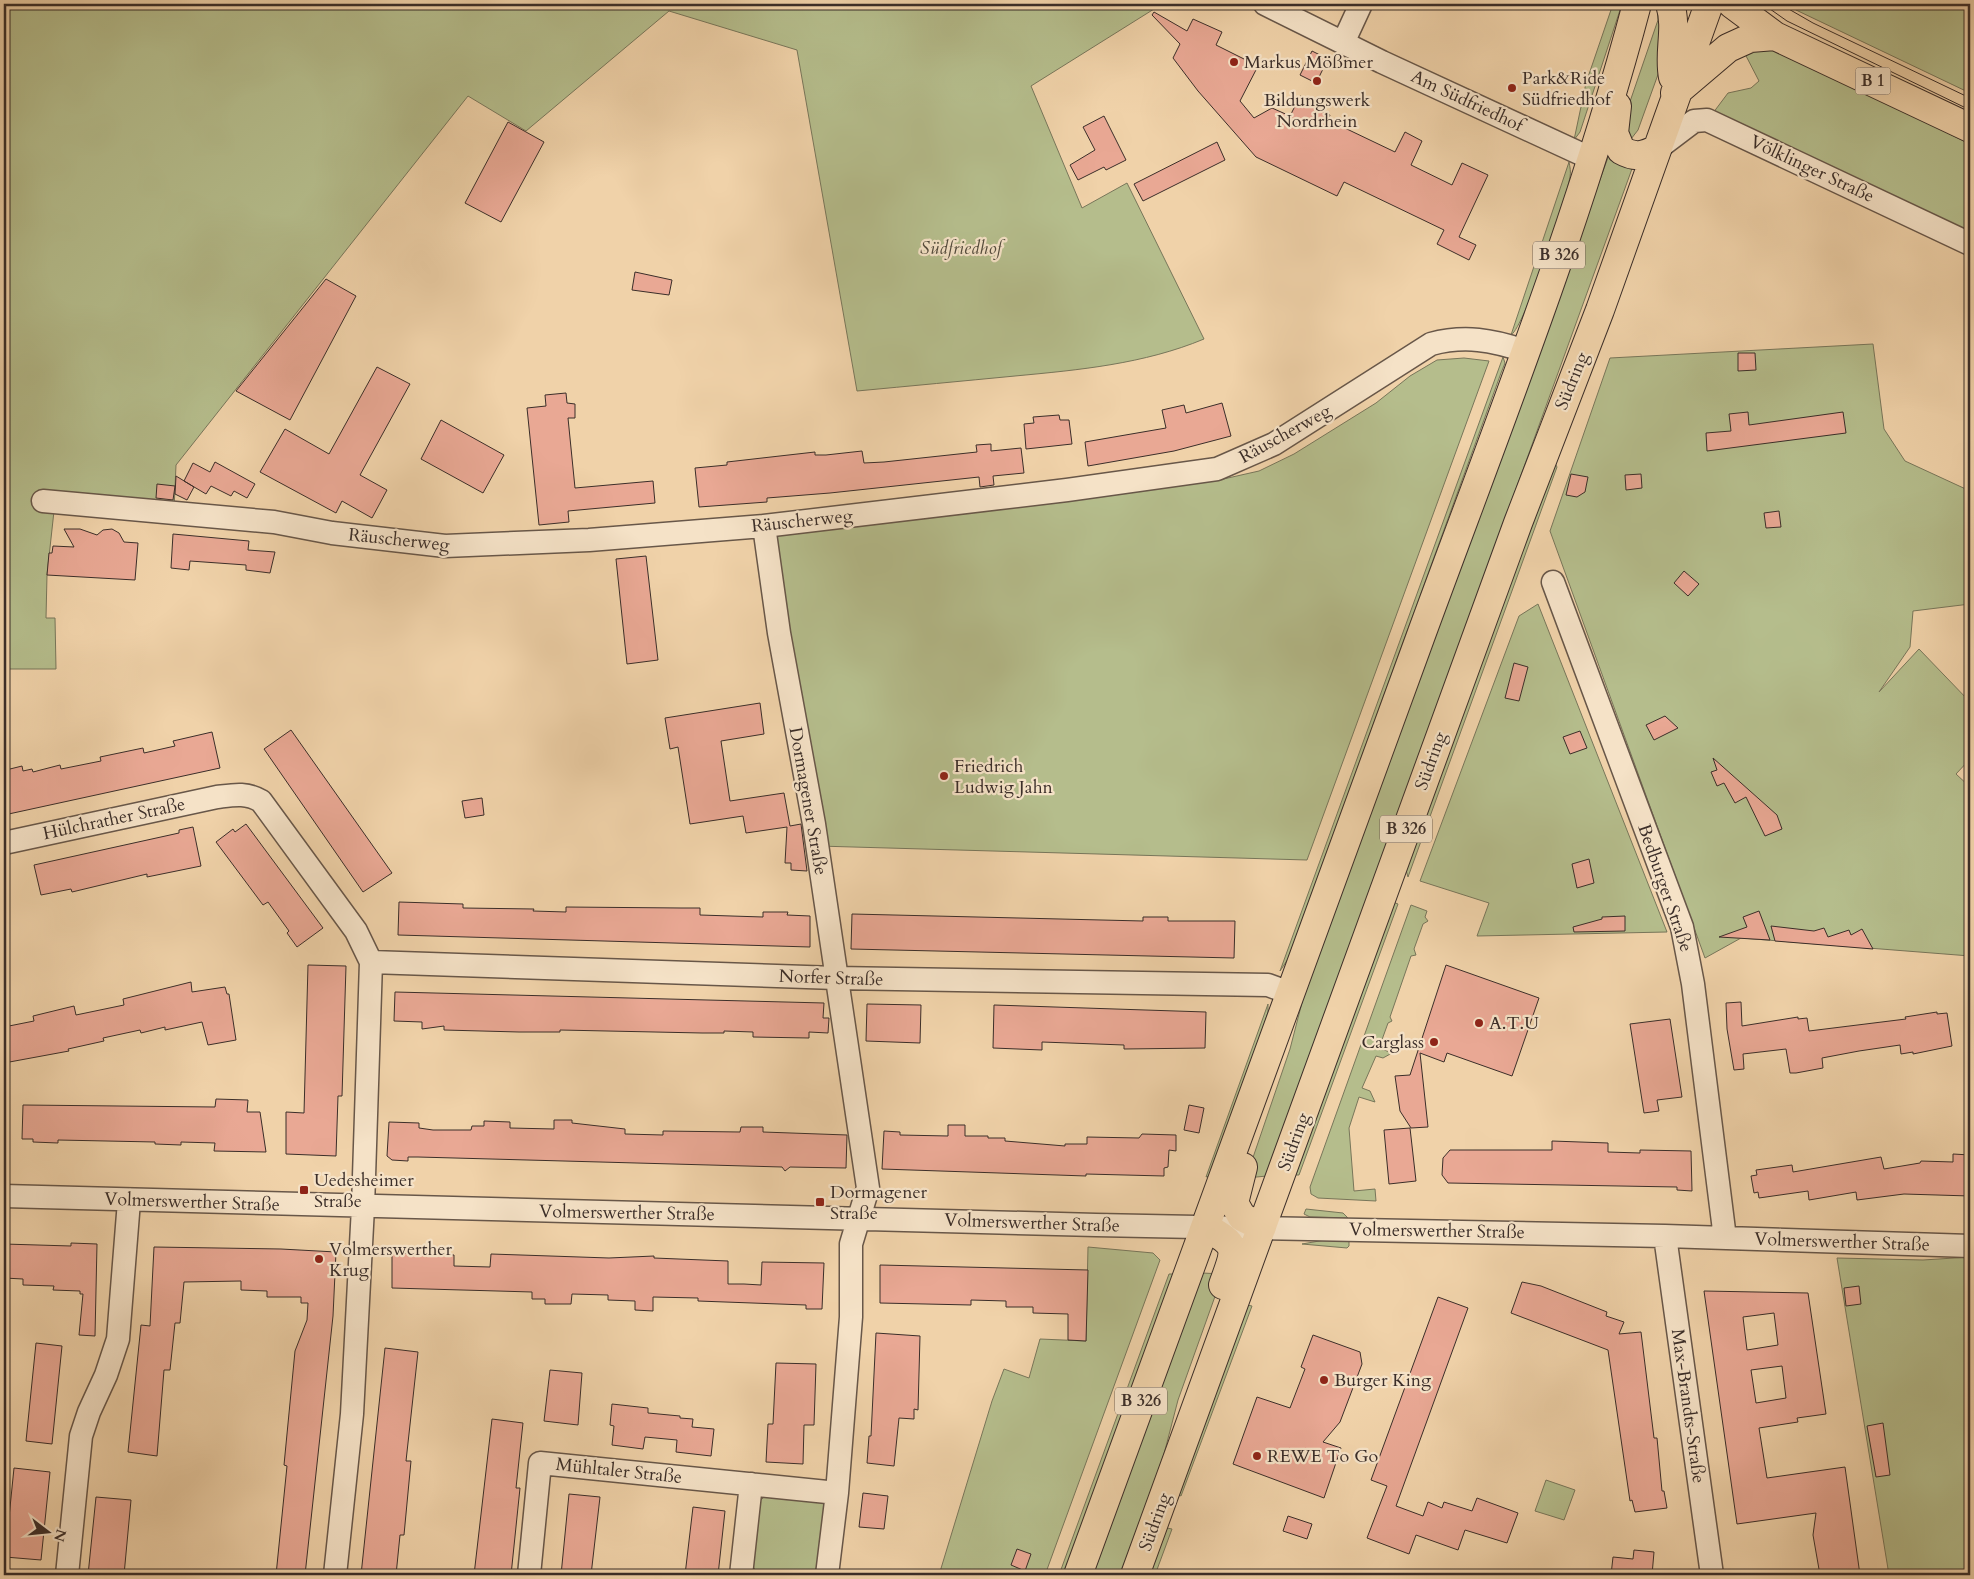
<svg xmlns="http://www.w3.org/2000/svg" width="1974" height="1579" viewBox="0 0 1974 1579" font-family="Cardo,serif">
<style>
.green{fill:#b5bd8c;stroke:#78765a}
.building{fill:#e9a894;stroke:#3b2e29;fill-rule:evenodd}
.lines{fill:none;stroke-linecap:round;stroke-linejoin:round}
.minor-casing{stroke:#685749;stroke-width:25}
.major-casing{stroke:#3b2e29;stroke-width:30}
.minor{stroke:#f5e2c7;stroke-width:22}
.major{stroke:#f0d2a9;stroke-width:28}
.tram{stroke:#3b2e29;stroke-width:1}
.poi-dot{fill:#8f2418;stroke:#f5e2c7;stroke-width:2}
.labels{text-anchor:middle;dominant-baseline:central;stroke-width:4.5;stroke-linejoin:round;paint-order:stroke}
.shield{fill:#f5e2c7;stroke:#736458;stroke-width:1}
.shield-label{font-size:16px;font-weight:bold;fill:#3b2e29}
.poi-label{font-size:18px;fill:#3b2e29;stroke:#f5e2c7;text-anchor:start}
.street-label{font-size:18px;fill:#3b2e29;stroke:#f5e2c7}
.park-label{font-size:18px;font-style:italic;fill:#534b3d;stroke:#f5e2c7}
</style>
<rect width="100%" height="100%" fill="#f0d2a9"/>
<filter id="stains"><feTurbulence type="fractalNoise" baseFrequency=".004" numOctaves="4"/><feColorMatrix values="0 0 0 0 .2 0 0 0 0 .09 0 0 0 0 .02 0 0 0 .5 -.17"/></filter>
<radialGradient id="worn" r=".72"><stop offset=".6" stop-color="#630" stop-opacity="0"/><stop offset="1" stop-color="#630" stop-opacity=".3"/></radialGradient>
<path class="green" d="M4 4H1162L1031 86 1082 208 1127 183 1204 339C1144 364 1079 370 1015 376 963 381 910 386 857 391L797 50 669 11 526 131 468 96 176 465 174 510 54 511 47 575 46 618H55L56 669H4Z
M1613 4H1622L1580 132 1574 140 1586 83Z
M1657 4 1665 55 1638 130 1631 139 1623 122 1658 20Z
M1787 4H1970V93L1796 10Z
M1760 48 1788 54 1970 144V235L1713 113 1728 93 1751 88 1759 81 1744 52Z
M1610 152 1633 166 1267 1176 1246 1178 1290 1049 1305 991Z
M1569 162C1570 167 1571 172 1570 177 1566 199 1525 326 1511 335Z
M1873 344 1884 429 1905 461 1970 491V604L1913 611 1910 647 1879 692 1919 649 1970 702V759L1956 774 1970 787V956L1741 938 1705 958 1550 531 1610 358Z
M1503 357 1505 363 1501 373 1288 959 1280 971Z
M1464 358 1489 361 1307 860 818 846 775 536 1219 480 1259 471 1294 454 1376 403 1410 376 1437 360Z
M1554 461 1557 467 1408 877 1406 870Z
M1538 604 1667 932 1477 936 1489 903 1420 881 1519 616Z
M1393 902 1398 904 1299 1175H1295Z
M1411 905 1427 911 1425 917 1428 921 1423 924 1414 949 1416 955 1411 956 1390 1017 1392 1021 1388 1023 1379 1048 1392 1053 1383 1058 1376 1056 1362 1088 1370 1091 1375 1102 1359 1097 1349 1128 1354 1191 1375 1189 1376 1201 1318 1198 1311 1194 1310 1187Z
M1268 1004V1012L1263 1028 1209 1176 1206 1177Z
M1306 1209 1343 1213 1348 1218 1310 1217 1304 1214Z
M1349 1239V1246L1347 1248 1302 1244 1325 1240Z
M1088 1247 1153 1253 1160 1260 1045 1575H939L992 1401 1004 1369 1029 1378 1040 1339 1086 1341Z
M1970 1257V1575H1889L1837 1258 1923 1260Z
M1202 1273 1223 1274 1178 1400 1164 1454 1121 1575H1093Z
M1169 1274H1173L1064 1575H1059Z
M1247 1305 1252 1306 1181 1496 1179 1495Z
M1546 1480 1575 1490 1564 1520 1535 1511Z
M767 1494 822 1500 829 1508 819 1575H759L751 1564 758 1503Z
M1167 1528 1172 1529 1155 1575H1149Z"/>
<path class="building" d="M1154 12 1187 31 1193 19 1222 32 1216 45 1258 66 1240 101 1254 118 1272 108 1290 116 1300 96 1325 107 1323 112 1330 115 1328 120 1395 152 1405 132 1422 141 1411 165 1452 185 1462 163 1488 175 1459 237 1476 245 1469 260 1437 244 1444 230 1392 205 1344 182 1337 196 1256 157 1198 91 1173 58 1180 44 1152 15Z
M1312 51 1328 59 1316 83 1300 75Z
M1104 116 1126 160 1106 170 1104 167 1078 180 1070 165 1095 150 1083 127Z
M508 122 544 142 501 222 465 203Z
M1217 142 1225 160 1143 201 1134 184Z
M635 272 672 280 669 295 632 290Z
M326 279 356 296 290 420 236 391Z
M1738 353H1755L1756 370 1738 371Z
M377 367 410 384 360 475 387 490 372 518 342 501 336 513 260 472 285 429 329 454Z
M566 393 567 403 575 404V418H568L575 488 653 481 655 503 568 511 569 522 539 525 527 408 546 406 545 395Z
M1222 403 1231 436 1174 451 1088 466 1085 442 1166 428 1162 410 1184 405 1186 413Z
M1748 412 1749 425 1843 412 1846 433 1707 451 1706 433 1731 431 1729 414Z
M1059 415 1060 420H1069L1072 444 1026 449 1024 424 1034 423 1033 417Z
M441 420 504 455 483 493 421 459Z
M991 444V451L1021 448 1024 473 993 476 994 485 980 487 979 477 830 493 767 498V502L699 507 695 468 727 465V462L815 452V455H826L862 451 864 463 884 462 977 452 976 445Z
M215 462 255 484 247 498 234 491 231 496 211 486 206 494 184 481 193 463 210 472Z
M1571 474 1588 477 1585 492 1577 497 1566 495Z
M1641 474 1642 488 1626 490 1625 475Z
M176 476 194 487 187 500 175 494Z
M157 484 175 486 173 500 156 498Z
M1779 511 1781 527 1766 528 1764 513Z
M64 529H80L97 535 103 530 112 529 119 533 124 542 138 543 135 580 47 575 49 553H52L53 546 74 547Z
M173 534 249 541 248 550 275 552 270 573 246 570V565L190 561 189 570 171 568Z
M646 556 658 660 627 664 616 559Z
M1684 571 1699 584 1688 596 1674 583Z
M1514 663 1528 667 1519 701 1505 698Z
M760 703 764 734 721 741 730 801 784 793 790 826 801 824 807 871 791 870V863H785L787 827 746 833 743 816 690 824 678 747 670 749 665 718Z
M1665 716 1678 728 1654 740 1646 725Z
M291 730 392 873 363 892 264 749Z
M1580 731 1587 748 1570 754 1563 737Z
M212 732 220 768 4 815V775H7L6 770 22 766 23 771 32 769 33 772 60 765 61 769 101 761 100 757 143 748 144 753 175 746 173 741Z
M1713 758 1777 815 1782 829 1765 836 1746 797 1735 803 1724 783 1717 786 1711 772 1717 770Z
M482 798 484 815 465 818 462 801Z
M246 824 323 928 297 947 287 933 289 931 268 902 263 905 216 842 233 829 235 832Z
M193 827 201 866 147 877V874L72 892 71 889 41 895 34 865 179 833V830Z
M1589 859 1594 883 1577 888 1572 864Z
M399 902 463 904V908L534 909 533 911 566 912V907L681 908H700V915L763 917V912H788L787 915 810 916V947L398 935Z
M1759 911 1770 940 1719 937 1747 927 1743 917Z
M852 914 1143 921V917H1168V921H1235L1234 958 851 949Z
M1625 916V931L1574 932 1573 927 1602 919V917Z
M1771 926 1814 931 1824 928 1828 937 1849 930 1851 935 1862 929 1873 949 1775 941Z
M308 965 346 966 342 1096H338L336 1156 286 1154V1112L304 1113Z
M1446 965 1539 998 1512 1076 1447 1053 1444 1062 1420 1053 1428 1127 1411 1128 1400 1111 1395 1076 1410 1075Z
M191 982 192 992 225 987 227 994H229L236 1040 208 1045 202 1022 165 1030V1027L141 1033 140 1030 103 1038 104 1041 68 1049 69 1051 4 1063V1027L34 1021 33 1016 74 1006 76 1015 124 1005 123 999Z
M395 992 824 1003 823 1018H829L828 1033 809 1032V1038L753 1037V1032L724 1031V1033H702L560 1030V1032H519L444 1030V1026L422 1029V1022L394 1021Z
M1741 1002 1742 1026 1798 1017V1019L1807 1018 1809 1031 1906 1019 1905 1017 1937 1012V1014L1947 1013 1952 1046 1913 1054V1052L1901 1054 1900 1045 1859 1051 1822 1058 1823 1068 1796 1073H1790L1786 1049 1743 1054 1744 1069 1734 1070 1727 1029 1726 1003Z
M867 1004 921 1005 920 1043 866 1041Z
M994 1005 1206 1012 1205 1048 1124 1049V1045L1042 1042V1050L993 1048Z
M1670 1019 1682 1097 1657 1100 1659 1111 1644 1113 1630 1024Z
M216 1099 248 1100 247 1112H260L266 1152 214 1151 215 1143 181 1142V1145L155 1144V1142L58 1140V1143L33 1142V1139H22L23 1105 215 1107Z
M1189 1105 1204 1108 1199 1133 1184 1130Z
M554 1120H572V1123L625 1129V1134L663 1135V1131L740 1132 741 1127H763V1132L847 1135 846 1168 790 1167 785 1171 782 1167 418 1157H408V1161L392 1160 387 1156 389 1122 419 1123V1128L433 1130H471L472 1126H484V1121L510 1122V1128L554 1129Z
M948 1125H965V1136H988V1138H1005V1141L1065 1146V1144H1087V1137L1139 1138 1142 1134 1176 1135V1151L1169 1150 1168 1167 1164 1168V1176L1086 1174V1176L882 1169 884 1131 900 1132V1135L948 1136Z
M1410 1128 1416 1181 1389 1184 1384 1130Z
M1552 1141 1608 1143V1152L1640 1153V1150L1691 1151 1692 1191 1677 1190V1187L1448 1183 1442 1175 1443 1158 1450 1150H1552Z
M1953 1154 1970 1155V1196L1904 1194 1857 1200 1856 1192 1809 1200 1808 1191 1759 1198 1758 1192 1754 1193 1751 1176 1757 1175 1756 1170 1792 1165 1793 1172 1881 1157 1884 1169 1920 1163 1921 1161 1953 1162Z
M71 1243 97 1244 95 1336 79 1335 83 1294H80V1291L53 1290 54 1286 23 1285V1279L4 1278V1244L71 1246Z
M154 1247 281 1249 336 1252 333 1316 305 1575H276L287 1466 284 1465 295 1351 307 1320 308 1303H301V1297H267V1291L241 1290V1281L184 1282 180 1323H175L170 1370H164L157 1456 128 1452 141 1325 150 1326Z
M392 1253 454 1255V1266L490 1267 491 1254 609 1258 654 1256V1258L728 1261V1284H744L761 1285 762 1262 824 1263 822 1309H806V1305L698 1301V1298L653 1297V1311L635 1310V1301L608 1300V1295L572 1294 571 1304H545V1299H532V1292L392 1288Z
M880 1265 1088 1270 1086 1341 1068 1340V1314L1033 1313V1307H1006V1301L971 1300V1305L880 1303Z
M1522 1282 1541 1286 1607 1312 1606 1316 1624 1322 1619 1334 1641 1332 1654 1438H1657L1662 1491H1664L1667 1508 1635 1512 1632 1500 1630 1501 1608 1350 1511 1313Z
M1859 1286 1861 1304 1846 1306 1844 1288Z
M1704 1291 1808 1293 1826 1414 1797 1418 1798 1422 1759 1428 1767 1478 1845 1467 1860 1575H1820L1813 1535 1816 1513 1737 1524ZM1774 1313 1778 1345 1747 1350 1743 1317ZM1782 1366 1786 1398 1756 1403 1751 1370Z
M1438 1297 1468 1308 1396 1506 1423 1516 1428 1502 1442 1508 1444 1502 1472 1511 1477 1498 1518 1513 1507 1543 1465 1530 1458 1550 1416 1535 1409 1554 1367 1538 1387 1486 1371 1480Z
M876 1333 920 1336 918 1410 914 1409V1419L899 1418 894 1466 867 1463 869 1436H871Z
M1313 1335 1360 1352 1362 1364 1340 1422 1323 1442 1341 1448 1324 1498 1233 1464 1257 1397 1290 1408 1305 1369 1301 1367Z
M36 1343 62 1346 52 1444 26 1441Z
M385 1348 418 1352 406 1461H411L404 1535H400L396 1575H361Z
M776 1363 816 1364 814 1425H804L803 1464 766 1462 768 1424H773Z
M550 1370 582 1373 578 1425 544 1421Z
M612 1404 648 1408V1413L680 1416V1418L693 1419 692 1427 714 1429 711 1456 676 1452 677 1440 645 1437 643 1449 612 1445 614 1426 610 1425Z
M492 1419 523 1423 516 1488H520L511 1575H474Z
M1883 1423 1890 1475 1876 1477 1867 1426Z
M14 1468 50 1472 41 1560 5 1557Z
M863 1493 888 1496 884 1529 859 1527Z
M569 1494 600 1497 591 1575H561Z
M96 1497 131 1500 124 1575H88Z
M693 1507 725 1511 718 1575H685Z
M1288 1516 1312 1524 1307 1539 1283 1531Z
M1017 1549 1031 1554 1025 1571 1011 1565Z
M1634 1550 1654 1552 1652 1575H1611L1613 1557 1633 1559Z"/>
<g class="lines">
<g class="minor-casing">
<path id="minor" d="M1265 4 1382 62 1592 159
M1343 43 1361 4
M1657 149 1694 121 1707 120 1970 244
M43 501 274 522 332 533 445 546 589 540 764 526 1067 490 1217 469 1274 444 1431 344C1465 335 1492 340 1525 351
M764 526 779 633 814 824 868 1188 851 1244V1317L837 1493 827 1575
M1553 582 1682 927 1693 984 1725 1238
M4 843 217 797C233 795 246 792 261 801L356 931 371 962 363 1207 352 1414 335 1575
M371 962 836 978 1268 985 1290 993
M4 1196 1096 1225 1665 1236 1970 1246
M1665 1236 1712 1575
M67 1575 81 1436 89 1412 106 1375 118 1339 129 1201
M529 1575 540 1463 837 1493
M741 1575 751 1484"/>
</g>
<g class="major-casing">
<path id="major" d="M1670 4C1678 29 1668 52 1673 77
M1732 4 1775 36 1970 128
M1675 93 1728 48 1750 38 1775 36
M1617 106 1614 133 1621 150C1635 158 1643 156 1657 149
M1243 1167 1234 1203 1242 1217 1262 1227
M1205 1227C1240 1246 1236 1249 1223 1285
M1078 1575C1192 1263 1306 951 1420 638 1497 428 1580 220 1637 4
M1135 1575 1518 523 1600 310 1709 4"/>
</g>
<use href="#minor" class="minor"/>
<use href="#major" class="major"/>
<path class="tram" d="M1763 4 1787 21 1970 110
M1780 4 1813 23 1970 98"/>
</g>
<g class="poi-dot">
<circle cx="1234" cy="62" r="5"/>
<circle cx="1317" cy="81" r="5"/>
<circle cx="1512" cy="88" r="5"/>
<circle cx="944" cy="776" r="5"/>
<circle cx="1479" cy="1023" r="5"/>
<circle cx="1434" cy="1042" r="5"/>
<rect x="299" y="1185" width="10" height="10" rx="2.5"/>
<rect x="815" y="1197" width="10" height="10" rx="2.5"/>
<circle cx="319" cy="1259" r="5"/>
<circle cx="1324" cy="1380" r="5"/>
<circle cx="1257" cy="1456" r="5"/>
</g>
<g class="labels">
<g class="shield">
<rect x="1855.5" y="67.5" width="35" height="27" rx="4"/>
<rect x="1533" y="241.5" width="52" height="27" rx="4"/>
<rect x="1380" y="815.5" width="52" height="27" rx="4"/>
<rect x="1115" y="1387.5" width="52" height="27" rx="4"/>
</g>
<g class="shield-label">
<text x="1873" y="81">B 1</text>
<text x="1559" y="255">B 326</text>
<text x="1406" y="829">B 326</text>
<text x="1141" y="1401">B 326</text>
</g>
<g class="poi-label">
<text x="1244" y="62">Markus Mößmer</text>
<text x="1522" y="78">Park&amp;Ride<tspan x="1522" dy="21">Südfriedhof</tspan></text>
<text x="1317" y="100" text-anchor="middle">Bildungswerk<tspan x="1317" dy="21">Nordrhein</tspan></text>
<text x="954" y="766">Friedrich<tspan x="954" dy="21">Ludwig Jahn</tspan></text>
<text x="1489" y="1023">A.T.U</text>
<text x="1424" y="1042" text-anchor="end">Carglass</text>
<text x="314" y="1180">Uedesheimer<tspan x="314" dy="21">Straße</tspan></text>
<text x="830" y="1192">Dormagener<tspan x="830" dy="21">Straße</tspan></text>
<text x="329" y="1249">Volmerswerther<tspan x="329" dy="21">Krug</tspan></text>
<text x="1334" y="1380">Burger King</text>
<text x="1267" y="1456">REWE To Go</text>
</g>
<g class="street-label">
<text transform="translate(1467 101) rotate(25)">Am Südfriedhof</text>
<text transform="translate(1812 169) rotate(25)">Völklinger Straße</text>
<text transform="translate(1572 381) rotate(-68)">Südring</text>
<text transform="translate(1285 434) rotate(-29)">Räuscherweg</text>
<text transform="translate(802 521) rotate(-6)">Räuscherweg</text>
<text transform="translate(399 540) rotate(6)">Räuscherweg</text>
<text transform="translate(1431 761) rotate(-70)">Südring</text>
<text transform="translate(808 801) rotate(80)">Dormagener Straße</text>
<text transform="translate(114 819) rotate(-12)">Hülchrather Straße</text>
<text transform="translate(1665 888) rotate(71)">Bedburger Straße</text>
<text transform="translate(831 978) rotate(2)">Norfer Straße</text>
<text transform="translate(1294 1142) rotate(-70)">Südring</text>
<text transform="translate(192 1202) rotate(2)">Volmerswerther Straße</text>
<text transform="translate(627 1213) rotate(1)">Volmerswerther Straße</text>
<text transform="translate(1032 1223) rotate(2)">Volmerswerther Straße</text>
<text transform="translate(1437 1231) rotate(1)">Volmerswerther Straße</text>
<text transform="translate(1842 1242) rotate(2)">Volmerswerther Straße</text>
<text transform="translate(1688 1406) rotate(82)">Max-Brandts-Straße</text>
<text transform="translate(619 1471) rotate(6)">Mühltaler Straße</text>
<text transform="translate(1155 1522) rotate(-70)">Südring</text>
</g>
<g class="park-label">
<text x="961" y="248">Südfriedhof</text>
</g>
</g>
<rect width="1974" height="1579" fill="none" stroke="#f0d2a9" stroke-width="20"/>
<rect x="5" y="5" width="1964" height="1569" fill="none" stroke="#3b2e29" stroke-width="2.5"/>
<rect x="10" y="10" width="1954" height="1559" fill="none" stroke="#3b2e29"/>
<g transform="translate(48 1532) rotate(106)" stroke="#f5e2c7" stroke-width="4" paint-order="stroke">
<path d="M0-4L9 19L0 12L-9 19Z" fill="#3b2e29"/>
<text y="-8" font-size="14" font-weight="bold" text-anchor="middle" fill="#3b2e29">N</text>
</g>
<rect width="100%" height="100%" filter="url(#stains)"/>
<rect width="100%" height="100%" fill="url(#worn)"/>
</svg>
